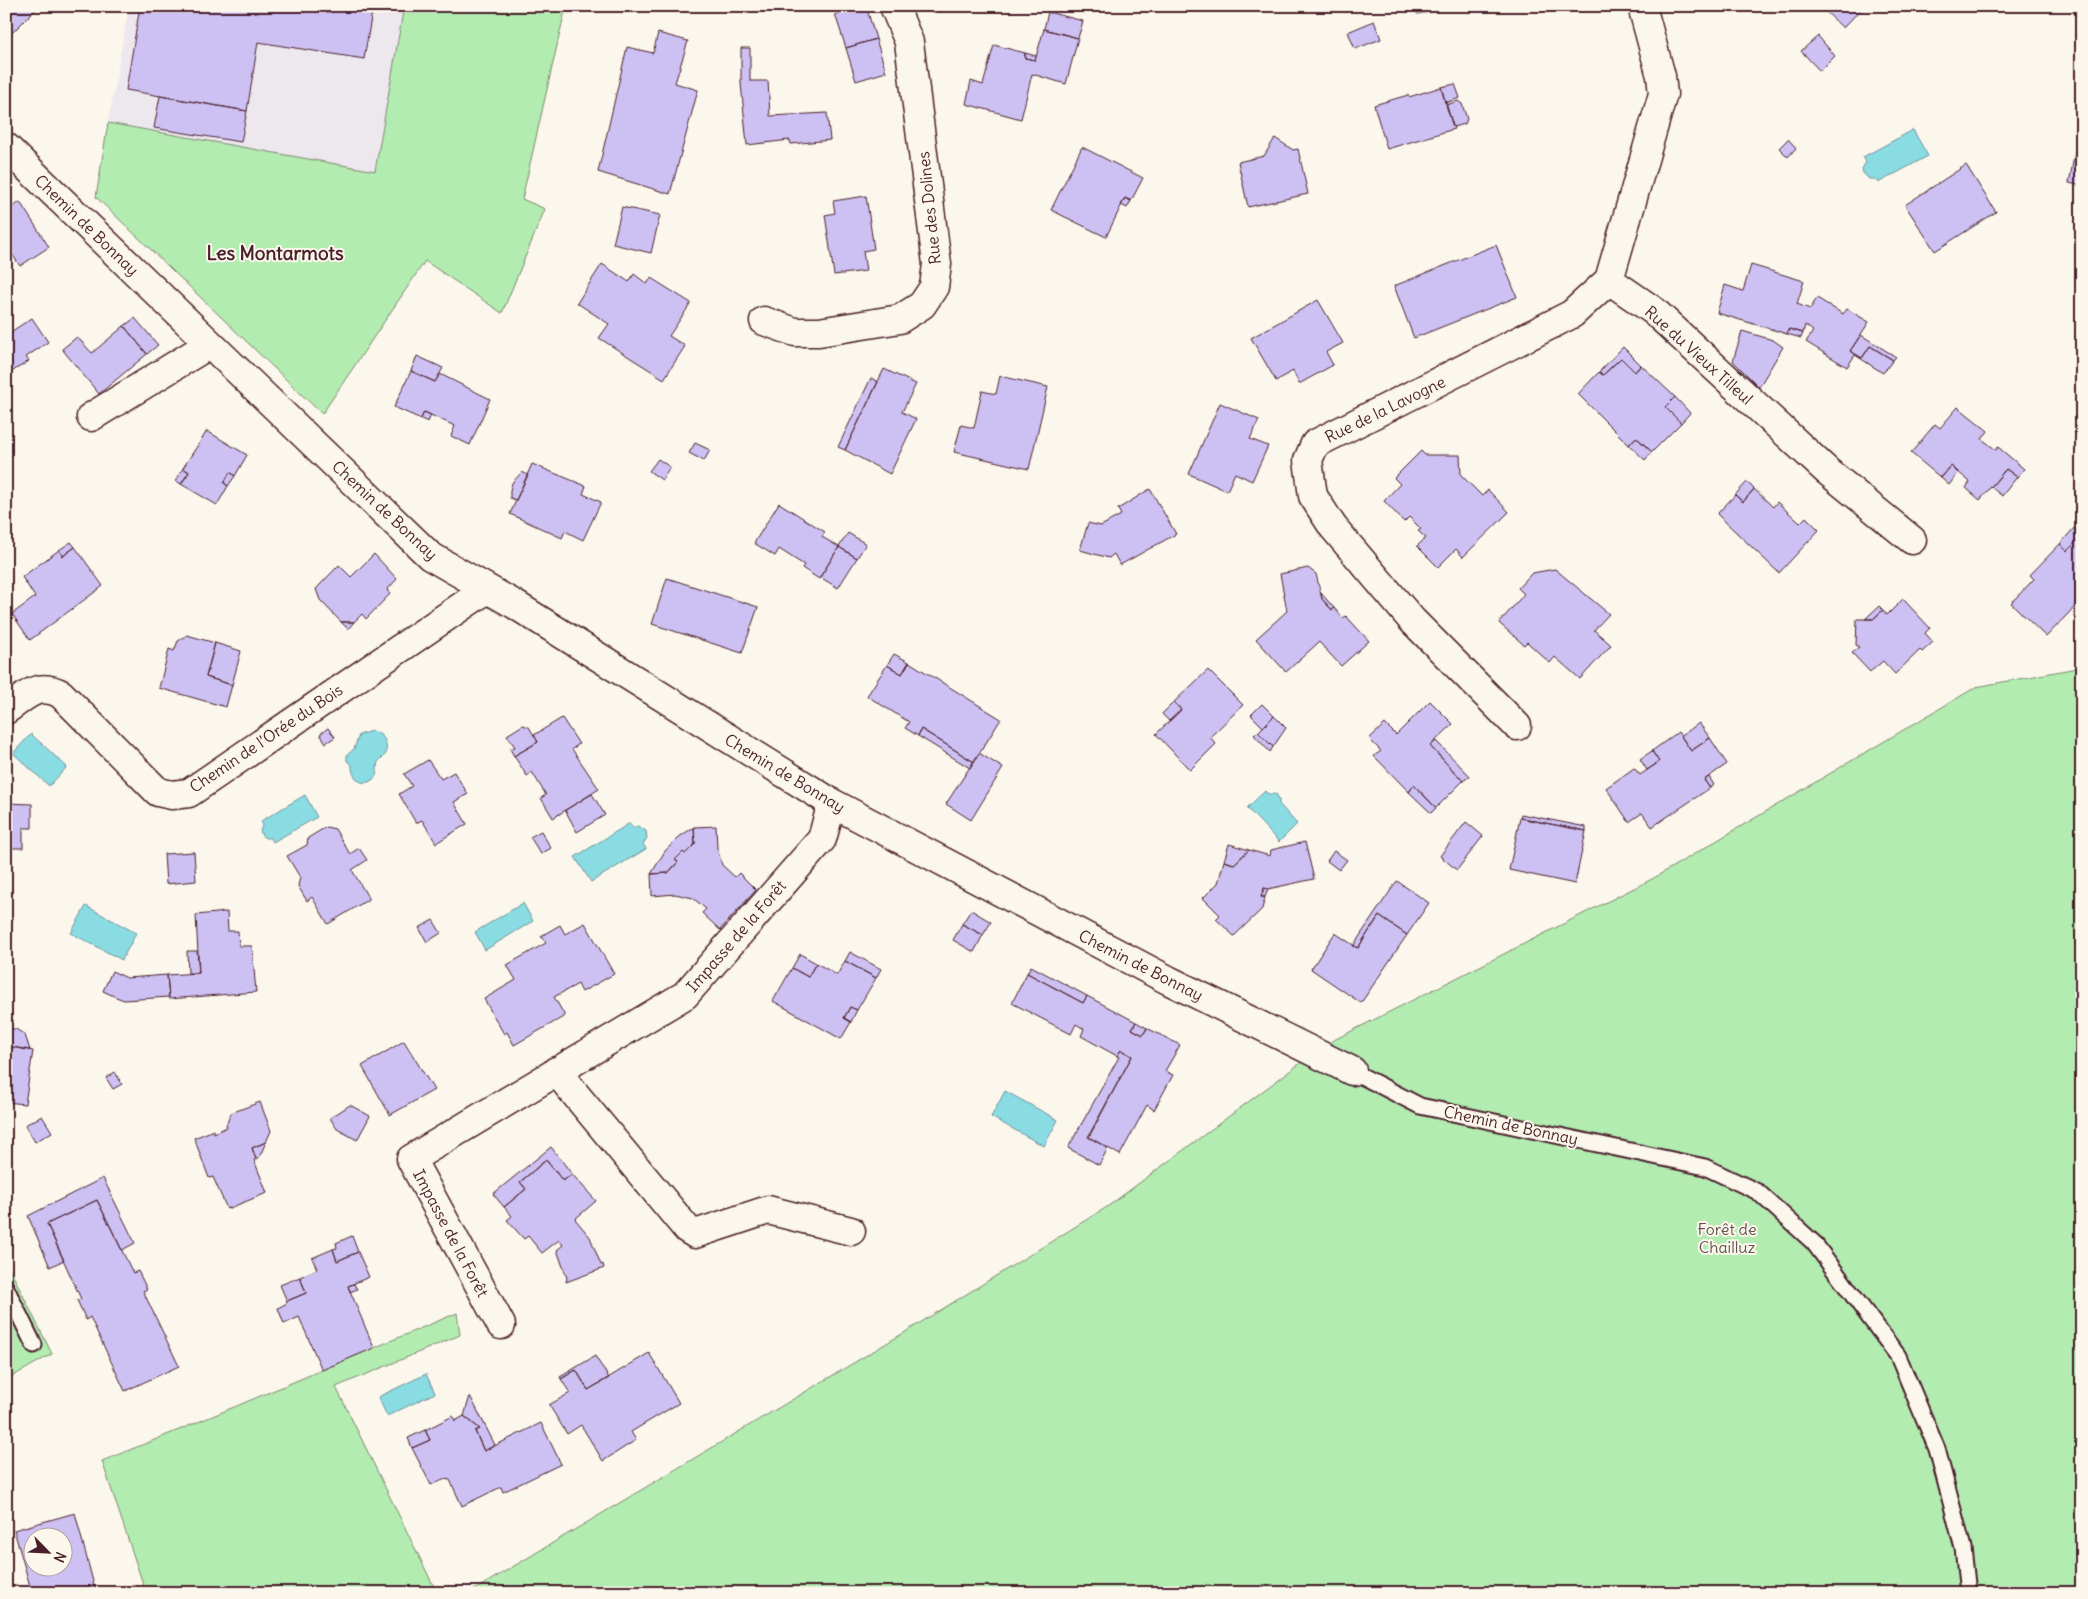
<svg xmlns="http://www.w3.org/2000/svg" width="2088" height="1599" viewBox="0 0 2088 1599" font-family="Delius,sans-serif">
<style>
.built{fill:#ede7ee}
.green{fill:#b2ecb1;stroke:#7e866e}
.water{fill:#8adce3;stroke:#709099}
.building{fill:#cdc1f3;stroke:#4a1f2b;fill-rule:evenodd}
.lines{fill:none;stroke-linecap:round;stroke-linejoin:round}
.lane-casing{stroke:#4a1f2b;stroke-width:19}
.street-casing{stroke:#4a1f2b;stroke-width:31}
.lane{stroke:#fbf7ec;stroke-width:15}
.street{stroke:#fbf7ec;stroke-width:28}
.labels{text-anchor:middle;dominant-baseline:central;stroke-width:4;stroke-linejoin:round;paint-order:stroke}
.street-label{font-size:16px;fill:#4a1f2b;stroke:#fbf7ec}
.park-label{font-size:16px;fill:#64524c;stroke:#fbf7ec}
.quarter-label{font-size:19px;font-weight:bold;fill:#4a1f2b;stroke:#fbf7ec}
</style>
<rect width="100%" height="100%" fill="#fbf7ec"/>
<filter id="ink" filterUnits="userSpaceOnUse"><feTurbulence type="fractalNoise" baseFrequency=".02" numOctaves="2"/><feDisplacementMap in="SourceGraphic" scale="10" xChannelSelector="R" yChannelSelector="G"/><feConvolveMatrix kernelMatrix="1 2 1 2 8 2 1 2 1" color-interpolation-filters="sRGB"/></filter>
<g filter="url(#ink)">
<path class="built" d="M129 6H404L375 171 108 123Z"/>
<path class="green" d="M404 6H566L522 199 545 209 502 313 425 261 322 414 96 197 108 123 375 171Z
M2082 667V1593H469L907 1331 1107 1207 1326 1044 1652 879 1976 687Z
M6 1261 52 1354 6 1380Z
M457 1313 460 1335 336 1387 437 1593H146L102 1461C221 1414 339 1362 457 1313Z"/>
<path class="water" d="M1913 130 1928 156 1878 183 1875 179H1869L1863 173 1862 169 1866 162 1863 157Z
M371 731C383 733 388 741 386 754 384 756 380 760 378 762 376 769 379 776 372 780 361 788 351 776 352 765L347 761V755L354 749 359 735Z
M31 734 67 767 49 786 13 753Z
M1265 791 1268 794H1276L1279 799V804L1297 824 1279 842 1247 808Z
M305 795 317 817 273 842 271 838H266L262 836 260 830 263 825 261 821Z
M630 823 633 828 638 826 646 831 647 838 643 844 646 849 591 882 575 857Z
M523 903 533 921 485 950 475 932Z
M86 906 136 933 122 960 71 933Z
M1005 1091 1058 1120 1044 1146 991 1117Z
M426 1374 435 1393 387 1416 378 1397Z"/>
<path class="building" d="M6 6H39L8 37 6 34Z
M140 6H373L364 59 258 42 247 111 126 90Z
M843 6H866L876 39 846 48 835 14 845 12Z
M1416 6H1430L1431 12 1417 14Z
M1820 6H1864L1843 28Z
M1048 12 1083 21 1078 38 1044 29Z
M1374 21 1381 39 1355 49 1348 32Z
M1044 29 1078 38 1066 84 1032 74 1021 119 966 104 971 81 983 85 994 45 1025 53V58L1035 60Z
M658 33 688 41 675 83 698 90 670 194 598 172 627 47 653 53Z
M1818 36 1835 56 1820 71 1801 51Z
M876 39 886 72 856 81 846 48Z
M741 48H750V81H768L770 116 827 113 830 140 791 144 790 140 747 145 741 83Z
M1025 53 1036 56 1035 60 1025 58Z
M1455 84 1460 98 1445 103 1441 87Z
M1441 87 1454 129 1387 149 1374 105 1408 95 1409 97Z
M160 96 247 111 241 142 154 128Z
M1458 101 1462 104 1467 119 1465 124 1453 127 1446 105Z
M2082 115V186L2069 183Z
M1275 138 1293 150 1298 149 1308 194 1248 207 1238 162 1264 156Z
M1788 139 1796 148 1788 157 1779 148Z
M1082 147 1143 178 1131 201 1125 198 1106 237 1051 210Z
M1966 165 1996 212 1935 251 1905 205Z
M866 196 874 249 863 251 866 271 834 275 825 215 835 213 833 201Z
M1125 198 1131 201 1127 208 1121 205Z
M20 202 49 247 20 266 6 245V211Z
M622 207 660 215 651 253 613 244Z
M1496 245 1517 297 1414 338 1394 286Z
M602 264 629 282 634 274 647 284 651 278 691 303 669 336 685 346 664 379 599 338 609 324 577 303Z
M1751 265 1804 281 1797 304 1810 309 1817 298 1843 314 1847 309 1869 322 1850 351 1862 358 1870 346 1893 360 1883 373 1855 355 1847 367 1806 342 1813 331 1805 325 1803 333 1789 329 1787 334 1717 313 1725 285 1743 291Z
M1318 300 1343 343 1326 352 1333 365 1299 384 1293 371 1276 381 1251 338Z
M32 318 48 342 26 357 29 361 8 374 6 371V335Z
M135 318 158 345 147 354 124 326Z
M124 326 147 354 99 394 62 349 77 337 92 353Z
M1789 329 1803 333 1801 338 1787 334Z
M1742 331 1773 340 1783 347 1759 387 1733 361Z
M1861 335 1896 357 1893 360 1870 346 1862 358 1850 351Z
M1623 347 1641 365 1635 372 1621 358 1603 375 1599 372Z
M417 356 443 368 435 382 411 371Z
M1621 358 1635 372 1641 365 1675 397 1665 407 1681 423 1652 452 1636 437 1629 445 1578 394 1599 372 1603 375Z
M884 369 916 384 902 412 916 419 890 474 845 450Z
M411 371 435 382 440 374 490 399 470 445 451 436 455 426 424 412 421 419 394 407Z
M1000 376 1048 387 1029 469 954 452 961 425 974 428 982 391 996 394Z
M871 378 878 382 845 450 838 447Z
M1675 397 1690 413 1681 423 1665 407Z
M1220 403 1259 420 1250 439 1268 446 1252 481 1235 473 1227 491 1189 474Z
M1958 407 1988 431 1982 439 1996 450 1998 447 2024 469 2017 477 2006 469 1980 500 1966 488 1970 482 1951 466 1941 478 1911 453 1935 424 1940 428Z
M424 412 431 415 428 422 421 419Z
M207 431 247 455 235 476 230 472 224 483 228 486 217 505 181 484 189 472 183 468Z
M1636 437 1652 452 1645 460 1629 445Z
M695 443 710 450 704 461 689 453Z
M1421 451 1425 455H1460L1461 475 1482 496 1488 490 1509 512 1463 557 1456 549 1438 567 1417 546 1426 538 1418 531 1421 529 1409 517 1404 522 1384 501 1400 484 1394 478Z
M658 459 670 467 662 480 649 471Z
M532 464 586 486 583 494 601 502 583 540 565 531 562 538 510 514Z
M1951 466 1958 473 1949 485 1941 478Z
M183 468 189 472 181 484 176 481Z
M2006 469 2017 477 2002 496 1991 487Z
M230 472 235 476 228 486 224 483Z
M522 472 528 475 516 500 510 498V490L512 483Z
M1747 482 1754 489 1743 502 1735 495Z
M1150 489 1176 534 1120 565 1114 554 1109 558 1080 550 1088 523 1101 526 1121 515 1118 509Z
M1754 489 1773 507 1777 502 1800 523 1806 517 1819 530 1779 573 1717 514 1735 495 1743 502Z
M779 503 825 532 822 537 839 547 819 579 802 568 804 565 779 549 775 556 754 543Z
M2074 528 2082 536 2067 551 2060 544Z
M848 533 866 544 857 558 839 547Z
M2082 536V599L2046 637 2011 603 2034 579 2030 575 2060 544 2067 551Z
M71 542 75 547 63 556 59 550Z
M75 547 103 586 30 640 12 614 35 597 22 577 59 550 63 556Z
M839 547 857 558 838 588 820 577Z
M374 554 397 579 387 590 390 594 366 619 362 614 354 622H341L320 600 316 589 339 565 351 577Z
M1308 568 1316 574 1322 599 1332 610 1334 608 1343 618 1346 616 1369 641 1341 666 1319 642 1286 672 1256 639 1287 611 1280 574Z
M1555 569 1609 614 1594 630 1611 645 1580 679 1555 657 1550 663 1527 642 1524 645 1499 623 1524 594 1518 588 1532 573Z
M667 578 758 607 742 653 652 624Z
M1321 593 1334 608 1332 610 1322 599Z
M1903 599 1930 628 1925 633 1933 642 1922 652 1920 650 1895 674 1883 661 1870 672 1852 653 1859 647 1856 645 1857 619H1873L1883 610 1887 615Z
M1879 606 1883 610 1873 619H1865Z
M341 622H354L348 629Z
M187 635 215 643 206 677 232 685 226 707 159 688 169 649 174 651 178 641Z
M215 643 241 651 232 685 206 677Z
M894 654 909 662 902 674 887 665Z
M909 662 1001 719 974 762 921 729 918 736 905 728 909 722 867 696 887 665 902 674Z
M1208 670 1243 705 1210 737 1216 744 1190 770 1156 734 1181 710 1174 702Z
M1430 701 1453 724 1430 746 1463 781 1436 808 1414 785 1409 792 1374 756 1381 751 1369 739 1385 724 1396 735Z
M1174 702 1181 710 1169 721 1162 714Z
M1262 704 1274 716 1263 727 1251 715Z
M1274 716 1286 728 1273 747 1258 732Z
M562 718 579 744 572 749 599 789 553 818 541 798 546 795 532 772 527 776 514 756 538 742 534 735Z
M1699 723 1710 738 1691 751 1681 736Z
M523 725 529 727 538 742 514 756 510 749 515 747 507 735Z
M328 728 335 737 326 743 320 734Z
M921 729 974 762 970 768 918 736Z
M1258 732 1273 747 1270 752 1254 735Z
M1678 732 1691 751 1710 738 1727 764 1704 780 1710 788 1652 827 1642 813 1629 822 1606 788 1634 768 1640 775 1659 762 1652 751Z
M1436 741 1470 776 1463 781 1430 746Z
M1652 751 1659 762 1647 770 1640 759Z
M979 753 1003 768 971 820 946 804Z
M428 760 441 779 454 772 468 794 454 802 467 824 436 843 422 820 416 823 399 794 412 786 404 774Z
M1709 777 1714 785 1710 788 1704 780Z
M1414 785 1436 808 1431 813 1409 792Z
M592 794 605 815 577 832 565 810Z
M6 803 32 804V828H23V848H6Z
M1521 814 1586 827V831L1520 818Z
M1520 818 1586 831 1575 884 1509 870Z
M1466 822 1483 836 1457 870 1440 856Z
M716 826 717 848 722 865 735 877 739 873 756 890 720 930 702 913 706 909 693 898 675 894 652 896 651 874 668 873 678 862 675 860 683 852 685 854 695 844 694 827Z
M326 827 335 829 350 854 359 848 367 860 352 870 369 899 328 924 312 897 307 901 298 886 300 877 287 856 307 845 308 838Z
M694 827 695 844 685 854 683 852 675 860 678 862 668 873 651 874 665 851 679 837Z
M541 831 551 848 541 854 530 837Z
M1305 842 1314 879 1268 889 1264 888 1261 897H1265L1262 909 1234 936 1216 919 1220 915 1203 898 1218 883 1224 861 1234 864 1249 850 1270 856 1271 850Z
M1229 844 1249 850 1234 864 1224 861Z
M1334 851 1347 860 1339 870 1327 861Z
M194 852 196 881 166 884 164 854Z
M1397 881 1429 903 1407 935 1379 916 1358 948 1353 946Z
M1264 888 1268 889 1265 897H1261Z
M971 910 991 922 983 935 962 924Z
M227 912 228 931H238L239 946H252L256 992 169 999 167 975 199 973 196 915Z
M1379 916 1407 935 1361 1003 1311 969 1335 933 1358 948Z
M433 920 441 933 427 942 419 928Z
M585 923 614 974 582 992 578 984 554 997 565 1016 514 1045 507 1032 504 1034 484 999 516 980 507 965 546 943 541 936 560 925 565 934Z
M962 924 983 935 974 952 953 940Z
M187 951H197L199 973H188Z
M850 952 881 969 876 978 845 961Z
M800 954 816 963 808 977 792 968Z
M845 961 876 978 857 1010 850 1007 844 1018 851 1022 841 1039 773 1001 792 968 808 977 816 963 837 975Z
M1031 966 1087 996 1083 1003 1027 973Z
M112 971 127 978 167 975 169 997 124 1000 116 997 103 991Z
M1027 973 1083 1003 1087 996 1136 1022 1132 1029 1143 1035 1147 1028 1180 1045 1165 1071 1173 1075 1154 1110 1147 1105 1120 1155 1089 1137 1132 1056 1121 1050 1117 1056 1081 1036 1084 1029 1076 1024 1071 1034 1012 1003Z
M850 1007 857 1010 851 1022 844 1018Z
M1136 1022 1147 1028 1143 1035 1132 1029Z
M10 1029H16L25 1035 30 1050 6 1046V1030Z
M404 1041 434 1090 390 1115 362 1066Z
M6 1046 33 1051 25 1104 6 1102Z
M1121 1050 1132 1056 1088 1137 1108 1148 1099 1165 1068 1148 1119 1057 1117 1056Z
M115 1072 122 1084 113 1089 106 1078Z
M260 1102 271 1131 266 1142 252 1148 256 1159 254 1160 267 1193 227 1209 213 1177 209 1178 194 1138 214 1130V1133L227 1127 226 1125 231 1113Z
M350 1105 370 1116 357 1140 337 1129 330 1118Z
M42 1116 52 1132 35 1142 25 1125Z
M266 1142 259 1158 256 1159 252 1148Z
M551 1147 572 1174 563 1181 546 1160 520 1182 526 1189 504 1207 493 1194Z
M546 1160 563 1181 572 1174 596 1201 575 1219 590 1237 601 1265 603 1264 604 1268 566 1282 567 1278 557 1250 563 1245 559 1240 542 1253 528 1236 524 1239 507 1220 512 1216 504 1207 526 1189 520 1182Z
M103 1178 135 1243 122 1250 97 1200 47 1224 64 1260 50 1267 28 1216Z
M97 1200 133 1273 138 1271 147 1289 143 1291 179 1366 125 1391 90 1317 86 1320 77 1300 81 1299 47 1224Z
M352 1236 358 1252 337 1261 333 1249 337 1248 336 1243Z
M333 1249 337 1261 358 1252 369 1277 348 1286 374 1348 322 1370 299 1317 284 1324 278 1308 287 1303V1301L306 1293 300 1277 317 1269 312 1258Z
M300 1277 306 1293 287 1301 280 1285Z
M354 1284 357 1289 350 1292 348 1286Z
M649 1353 679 1403 631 1432 636 1440 603 1461 581 1425 567 1434 549 1405 570 1393 561 1379 576 1370 588 1390Z
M595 1356 609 1378 588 1390 576 1370 561 1379 560 1377Z
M470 1396 495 1445 484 1451 475 1431 480 1429 464 1416Z
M453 1416 455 1421 464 1416 480 1429 475 1431 484 1451 541 1423 561 1464 503 1492 501 1487 462 1506 450 1480 443 1479 431 1485 412 1448 430 1440 425 1430Z
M425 1430 430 1440 412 1448 408 1438Z
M75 1513 96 1593H32L14 1530ZM32 1536H62V1566H32Z"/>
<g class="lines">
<g class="lane-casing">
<path id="lane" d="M1352 1071 1420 1106 1705 1167 1758 1192 1814 1243 1898 1356 1937 1449 1963 1548 1968 1593
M6 1288 34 1345"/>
</g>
<g class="street-casing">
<path id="street" d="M6 147 430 556 514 604 832 803 1168 980 1352 1071
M1609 280 1654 311 1827 471 1912 540
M1609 280 1663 94 1661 76 1642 6
M764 321 795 332H819L900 319 922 305 934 287 937 264 909 42 894 6
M91 417 210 344
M6 710C25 697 37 681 61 694L158 792 172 795 189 793 487 589
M1517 726 1412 620 1333 527 1313 496 1308 460 1315 444 1572 314 1609 280
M556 1071 687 1229 695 1234 768 1210 851 1231
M501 1325 411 1159 685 995 822 839 832 803"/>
</g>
<use href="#lane" class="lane"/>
<use href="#street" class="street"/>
</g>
</g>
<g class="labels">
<g class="street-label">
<text transform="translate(929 208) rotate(-96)">Rue des Dolines</text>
<text transform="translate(87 225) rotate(44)">Chemin de Bonnay</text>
<text transform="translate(1699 355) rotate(42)">Rue du Vieux Tilleul</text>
<text transform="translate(1385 409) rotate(-26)">Rue de la Lavogne</text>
<text transform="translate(385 510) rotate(43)">Chemin de Bonnay</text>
<text transform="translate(266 738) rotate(-34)">Chemin de l’Orée du Bois</text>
<text transform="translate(785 773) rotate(31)">Chemin de Bonnay</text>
<text transform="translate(736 936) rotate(-49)">Impasse de la Forêt</text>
<text transform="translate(1141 965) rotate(27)">Chemin de Bonnay</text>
<text transform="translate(1511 1125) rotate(12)">Chemin de Bonnay</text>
<text transform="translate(451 1233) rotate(62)">Impasse de la Forêt</text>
</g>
<g class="park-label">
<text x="1727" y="1229">Forêt de<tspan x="1727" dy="18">Chailluz</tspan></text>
</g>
<g class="quarter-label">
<text x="275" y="253">Les Montarmots</text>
</g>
</g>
<rect width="2088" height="1599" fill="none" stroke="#fbf7ec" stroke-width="25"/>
<rect x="12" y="12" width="2063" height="1574" fill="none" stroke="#4a1f2b" stroke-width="2" filter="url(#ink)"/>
<g transform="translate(48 1552) rotate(114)"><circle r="24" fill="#fbf7ec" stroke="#b4a19f"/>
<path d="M0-4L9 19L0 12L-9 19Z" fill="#4a1f2b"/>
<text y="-8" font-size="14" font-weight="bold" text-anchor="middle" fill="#4a1f2b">N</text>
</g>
</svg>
